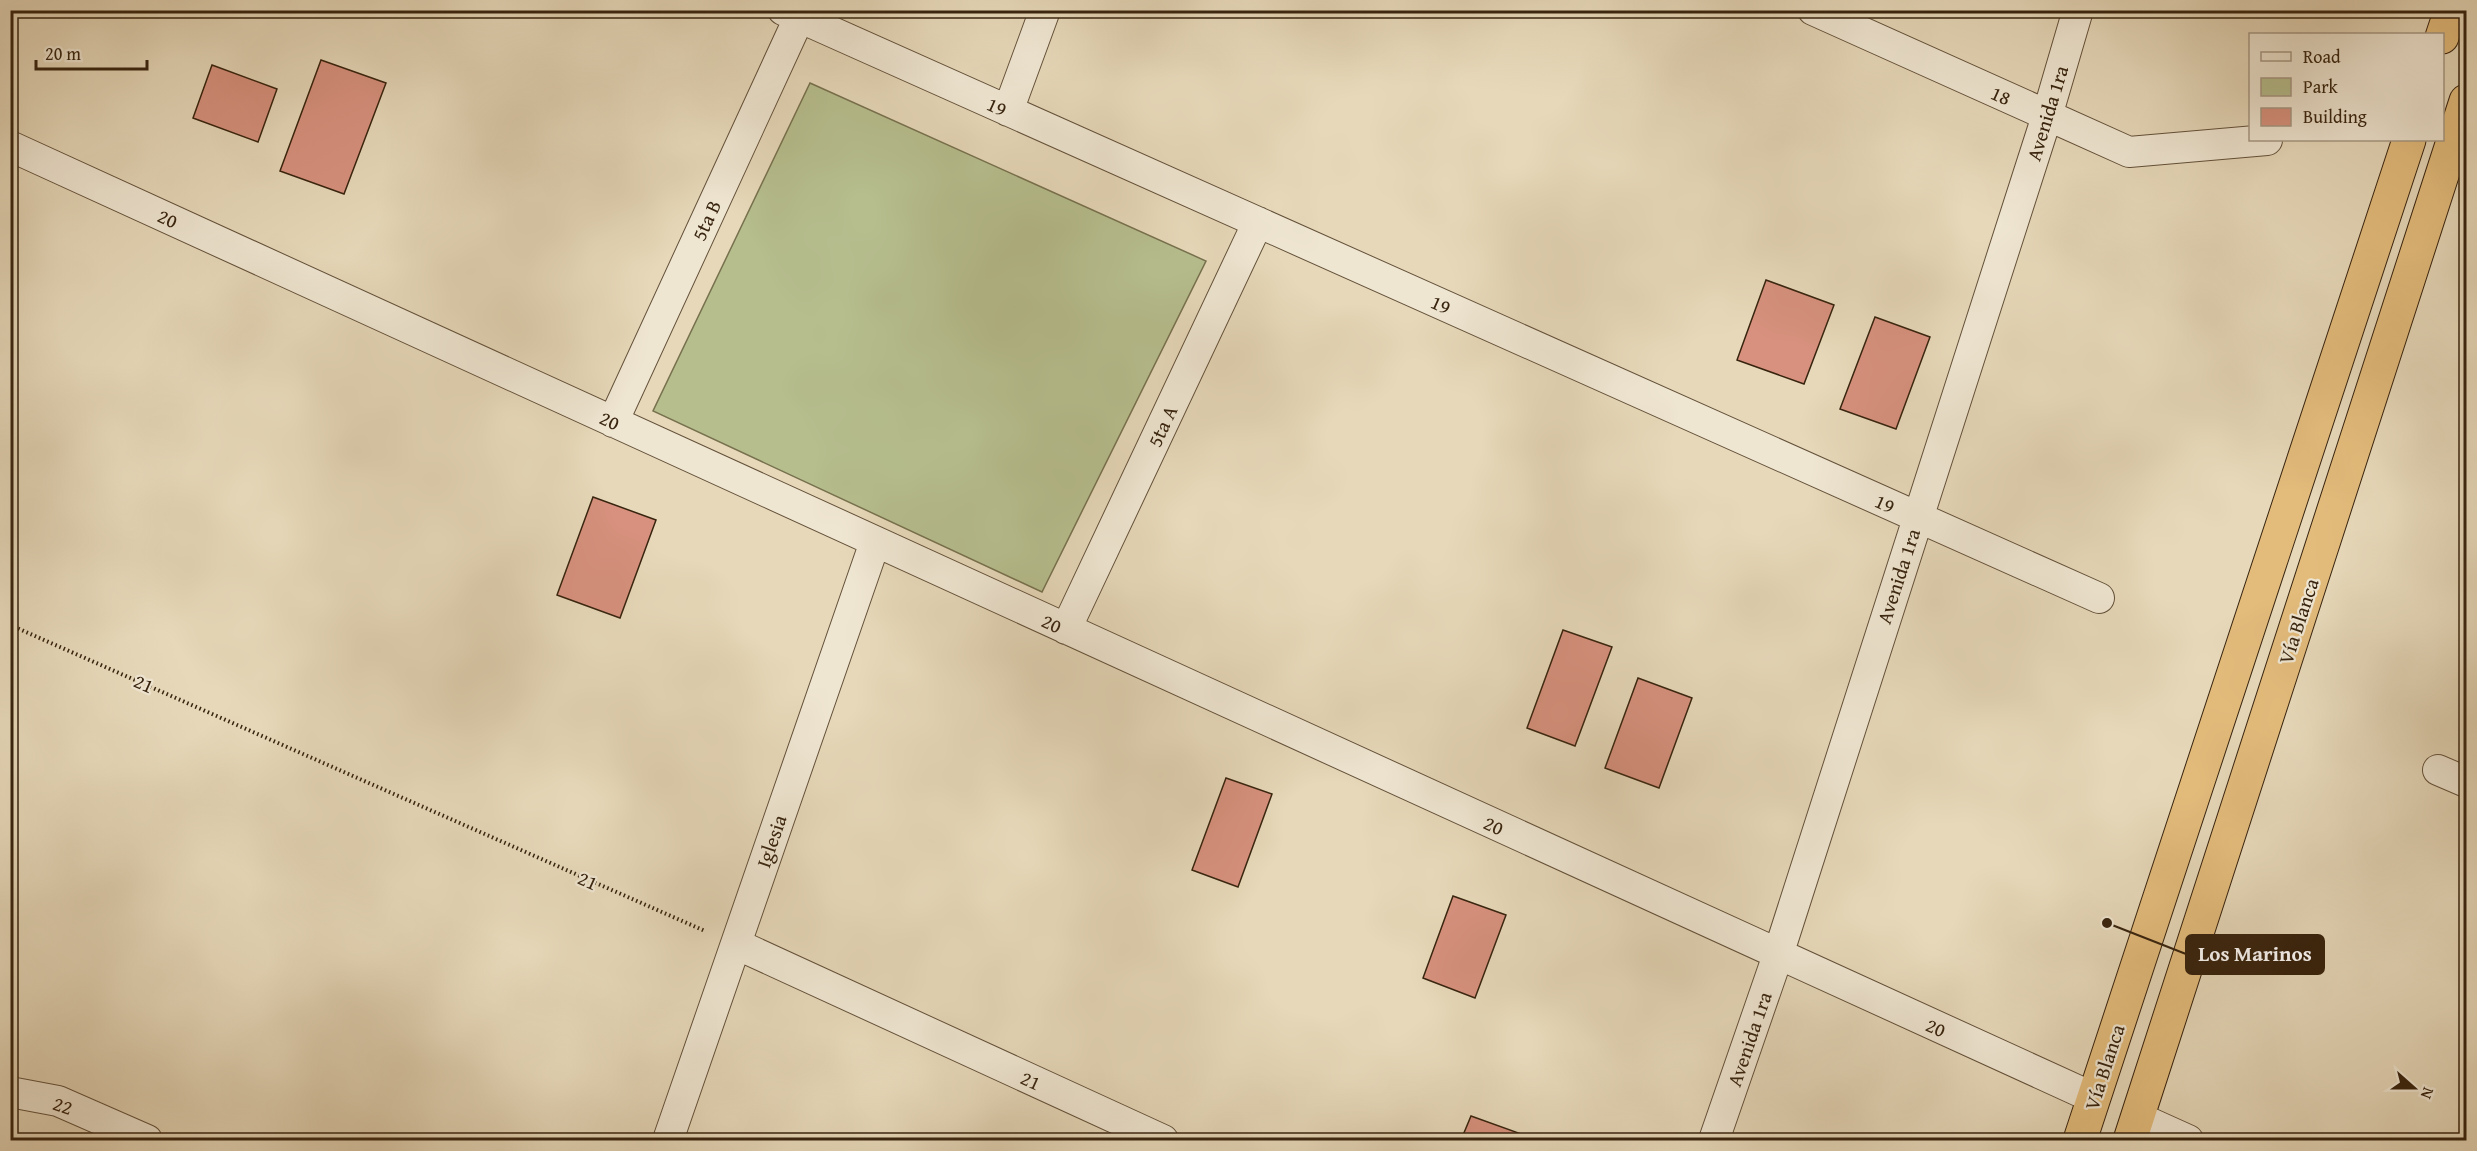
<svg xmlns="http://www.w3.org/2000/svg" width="2477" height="1151" viewBox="0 0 2477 1151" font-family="'Gentium Book Plus',serif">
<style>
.green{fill:#b6be8e;stroke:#77714e;stroke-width:1.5}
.building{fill:#d7917e;stroke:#38240f;stroke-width:1.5}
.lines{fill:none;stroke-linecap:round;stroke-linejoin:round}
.street-casing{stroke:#64513a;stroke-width:32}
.highway-casing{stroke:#38240f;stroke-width:35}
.path{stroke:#38240f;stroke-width:4;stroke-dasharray:1.5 3;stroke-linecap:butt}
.street{stroke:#efe6d2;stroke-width:30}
.highway{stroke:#e3bc7c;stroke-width:33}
.labels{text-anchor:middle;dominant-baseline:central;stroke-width:4.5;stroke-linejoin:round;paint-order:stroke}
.street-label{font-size:20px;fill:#38240f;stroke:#efe6d2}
.leader{fill:none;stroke:#38240f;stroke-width:2}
.callout-dot{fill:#38240f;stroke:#efe6d2;stroke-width:2}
.callout{fill:#38240f;stroke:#38240f;stroke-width:2}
.callout-label{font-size:21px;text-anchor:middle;font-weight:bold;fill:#fff}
</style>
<rect width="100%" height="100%" fill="#e6d8b9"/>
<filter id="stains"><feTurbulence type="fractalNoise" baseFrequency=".00333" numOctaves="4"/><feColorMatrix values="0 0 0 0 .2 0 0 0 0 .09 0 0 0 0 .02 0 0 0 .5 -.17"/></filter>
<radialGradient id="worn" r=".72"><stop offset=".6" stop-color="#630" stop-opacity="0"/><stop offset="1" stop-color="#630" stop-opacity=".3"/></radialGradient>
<path class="green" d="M810 83 1206 261 1042 592 653 411Z"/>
<path class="building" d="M321 60 386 83 344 194 280 171Z
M212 65 277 89 258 142 193 118Z
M1766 280 1834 305 1804 384 1737 360Z
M1875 317 1930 337 1896 429 1840 409Z
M593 497 656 520 620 618 557 595Z
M1563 630 1612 647 1575 746 1527 728Z
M1638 678 1692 698 1659 788 1605 768Z
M1226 778 1272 794 1238 887 1192 870Z
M1453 896 1506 915 1475 998 1423 978Z
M1471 1116 1538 1140H1461Z"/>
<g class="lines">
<g class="street-casing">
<path id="street" d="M783 10 2099 598
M1813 10 2129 152 2267 140
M1008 111 1045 10
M10 146 2094 1098
M613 422 799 18
M1066 629 1258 222
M2438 770 2466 782
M736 944 1163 1140
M10 1092 58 1101 147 1140
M2137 1117 2188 1140
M668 1140 875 542
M1714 1140 1778 955 2047 116 2078 10"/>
</g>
<g class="highway-casing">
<path id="highway" d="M2442 37 2451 10
M2080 1140 2409 140
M2130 1140 2466 101"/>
</g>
<path class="path" d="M10 625 705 931"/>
<use href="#street" class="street"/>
<use href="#highway" class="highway"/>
</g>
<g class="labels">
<g class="street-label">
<text transform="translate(2001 95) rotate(24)">18</text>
<text transform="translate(997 106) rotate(24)">19</text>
<text transform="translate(2047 113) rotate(-73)">Avenida 1ra</text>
<text transform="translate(168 218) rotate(25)">20</text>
<text transform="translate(706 220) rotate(-65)">5ta B</text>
<text transform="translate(1441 304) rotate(24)">19</text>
<text transform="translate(610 420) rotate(25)">20</text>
<text transform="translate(1162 426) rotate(-65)">5ta A</text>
<text transform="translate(1885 503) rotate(24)">19</text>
<text transform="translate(1898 576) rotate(-72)">Avenida 1ra</text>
<text transform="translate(2298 621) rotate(-72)">Vía Blanca</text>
<text transform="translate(1052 623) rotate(25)">20</text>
<text transform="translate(144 683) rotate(24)">21</text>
<text transform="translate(1494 825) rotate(25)">20</text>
<text transform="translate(771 841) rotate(-71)">Iglesia</text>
<text transform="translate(588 880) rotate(24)">21</text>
<text transform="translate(1936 1027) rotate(24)">20</text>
<text transform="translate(1749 1039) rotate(-71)">Avenida 1ra</text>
<text transform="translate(2104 1067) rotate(-72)">Vía Blanca</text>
<text transform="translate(1031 1080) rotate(25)">21</text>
<text transform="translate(63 1105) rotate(19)">22</text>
</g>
</g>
<path class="leader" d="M2107 923L2186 954"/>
<circle class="callout-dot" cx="2107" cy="923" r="6"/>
<rect class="callout" x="2186" y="935" width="138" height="39" rx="6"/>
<g class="callout-label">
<text x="2255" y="961">Los Marinos</text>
</g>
<rect width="2477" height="1151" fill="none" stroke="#e6d8b9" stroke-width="36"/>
<rect x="12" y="12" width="2453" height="1127" fill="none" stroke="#38240f" stroke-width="3"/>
<rect x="18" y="18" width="2441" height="1115" fill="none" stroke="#38240f" stroke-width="1.5"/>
<rect x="2249" y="33" width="195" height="108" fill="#efe6d2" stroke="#a69884" stroke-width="1.5"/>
<rect x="2261" y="52" width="30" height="9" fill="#efe6d2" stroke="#a69884" stroke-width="1.5"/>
<text x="2303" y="63" font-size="18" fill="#38240f">Road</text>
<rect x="2261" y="78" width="30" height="18" fill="#b6be8e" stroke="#a69884" stroke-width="1.5"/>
<text x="2303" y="93" font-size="18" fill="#38240f">Park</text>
<rect x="2261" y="108" width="30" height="18" fill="#d7917e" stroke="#a69884" stroke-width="1.5"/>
<text x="2303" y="123" font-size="18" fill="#38240f">Building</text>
<g transform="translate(2414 1088) rotate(111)" stroke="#efe6d2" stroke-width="4.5" paint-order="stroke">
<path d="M0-4.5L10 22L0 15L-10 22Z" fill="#38240f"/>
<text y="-9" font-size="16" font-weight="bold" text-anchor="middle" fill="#38240f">N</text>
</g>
<path d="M36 60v9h111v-9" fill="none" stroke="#38240f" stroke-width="3"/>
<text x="45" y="60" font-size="18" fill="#38240f" stroke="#efe6d2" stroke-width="4.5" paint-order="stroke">20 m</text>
<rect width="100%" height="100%" filter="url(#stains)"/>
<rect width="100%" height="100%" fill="url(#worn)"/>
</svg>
